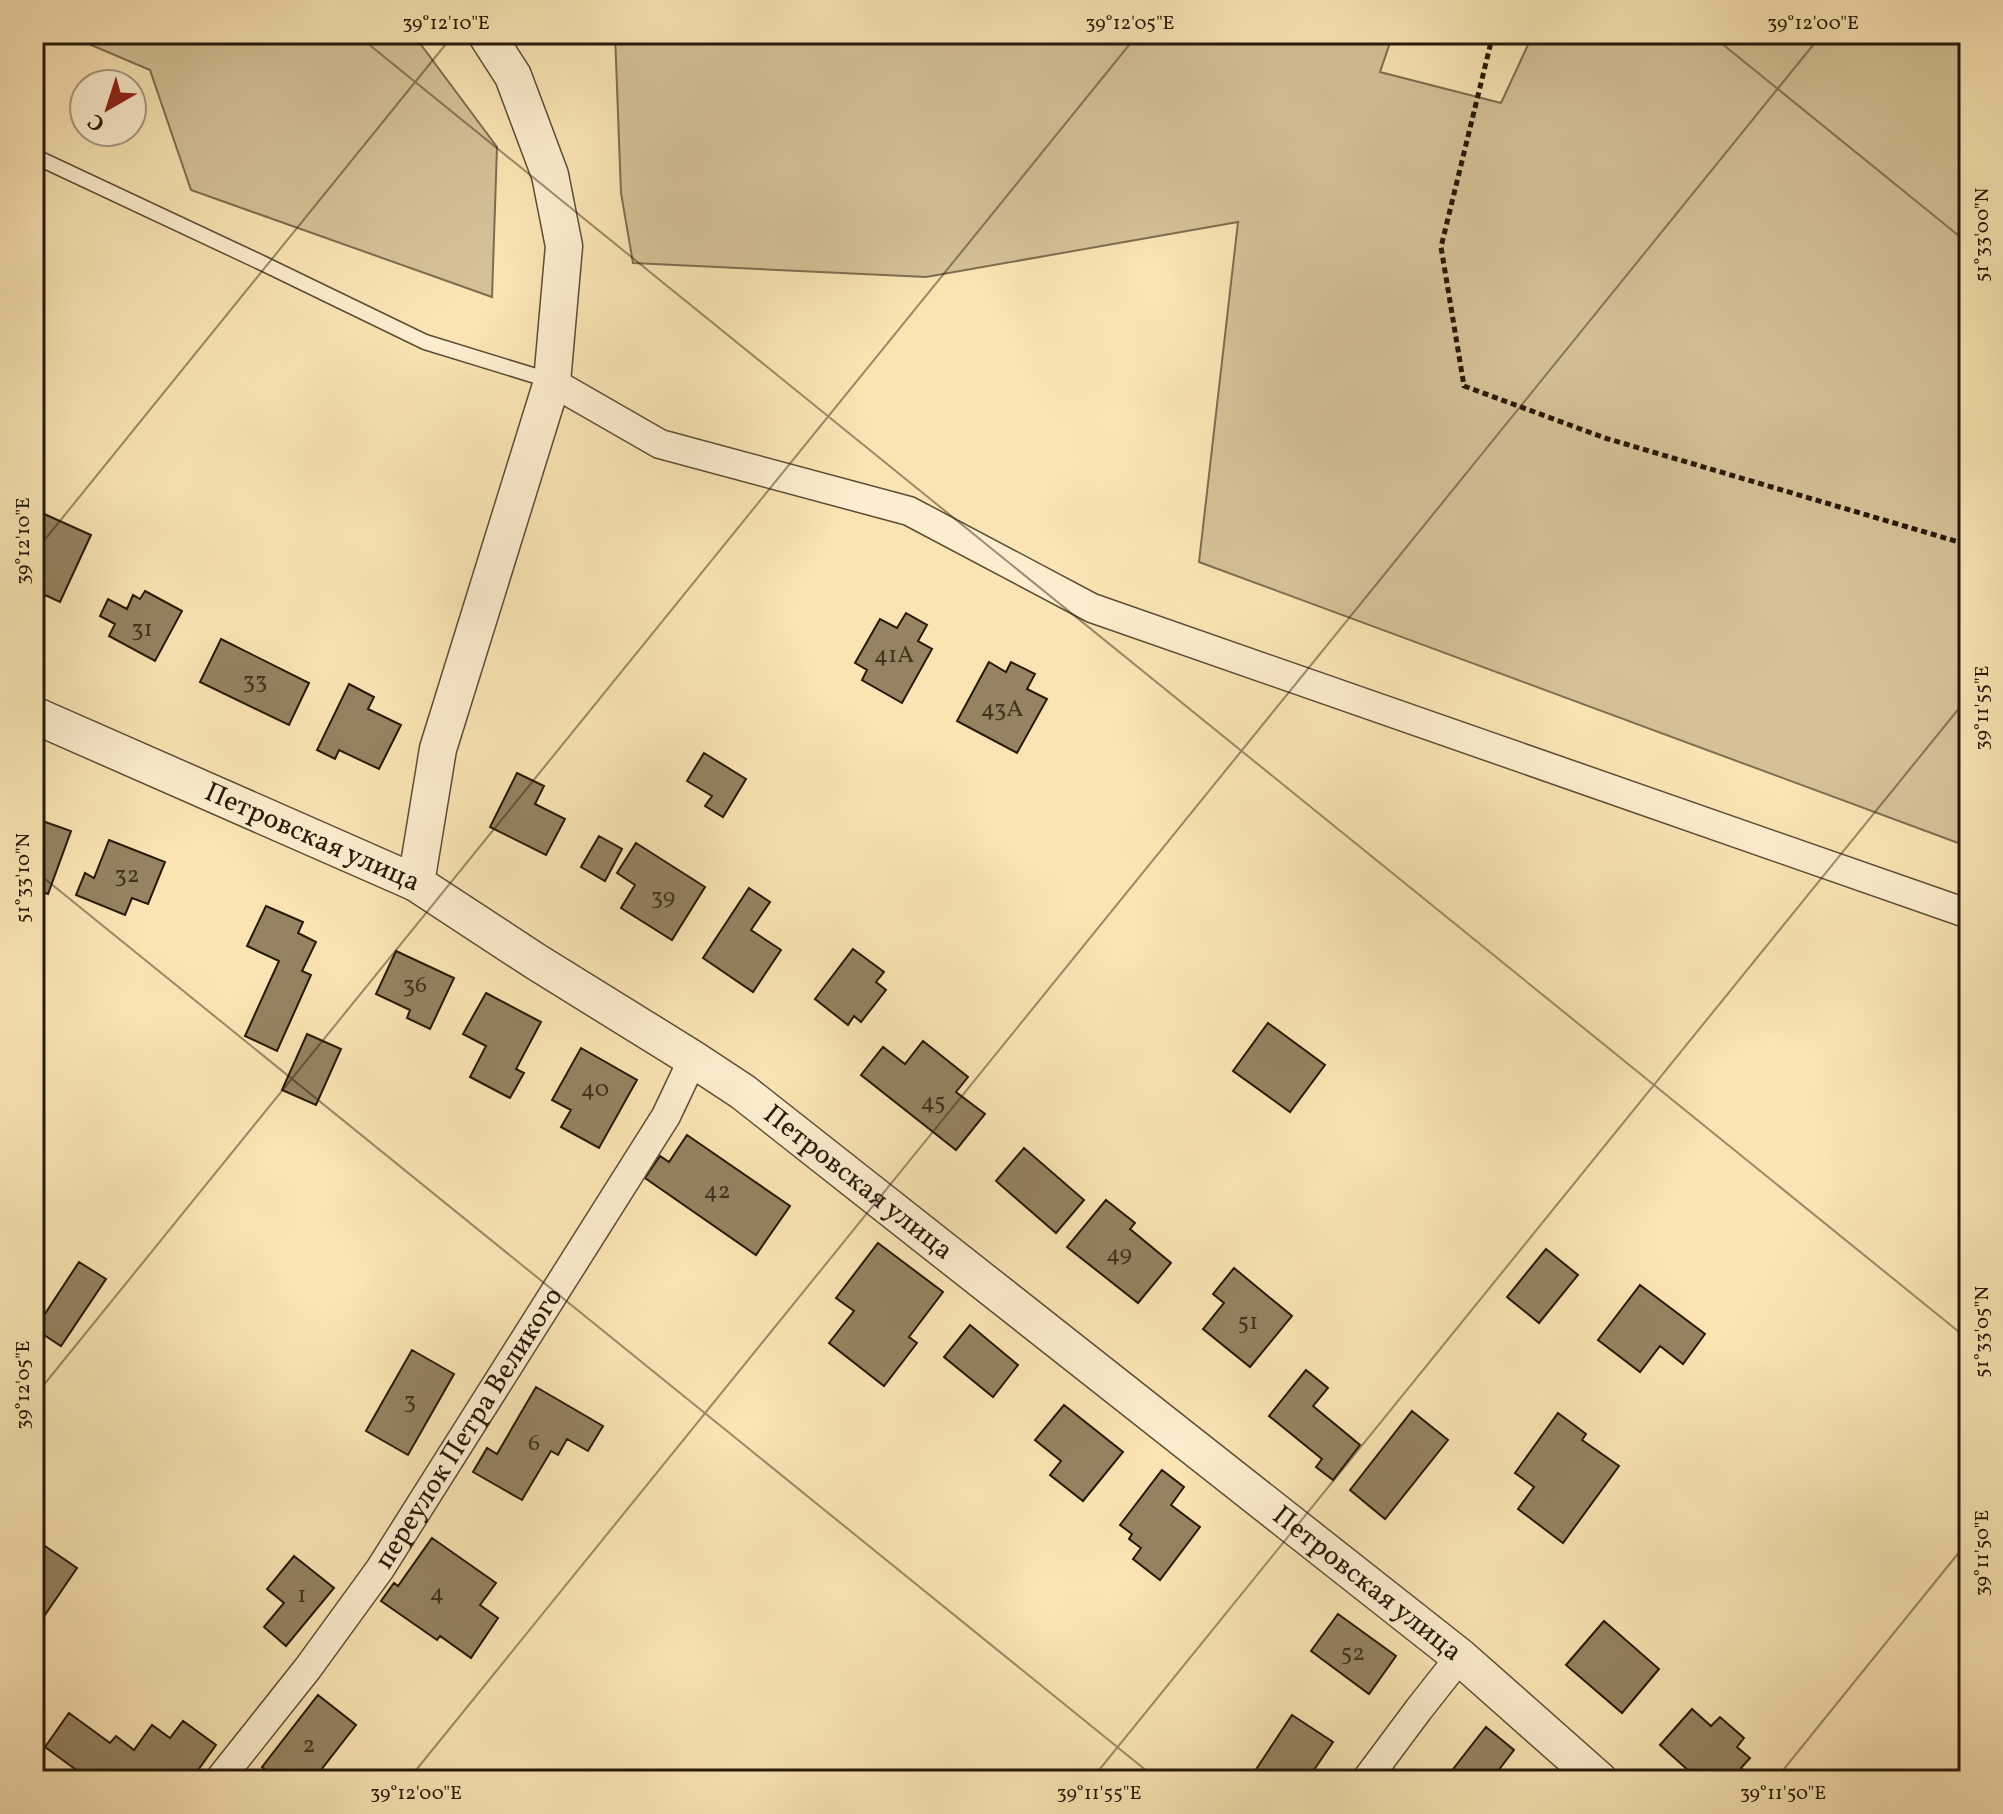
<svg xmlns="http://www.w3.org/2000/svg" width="2003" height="1814" viewBox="0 0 2003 1814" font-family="Vollkorn,serif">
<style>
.green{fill:#d6c197;stroke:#7e6d50;stroke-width:2}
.building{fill:#958361;stroke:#271908;stroke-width:2}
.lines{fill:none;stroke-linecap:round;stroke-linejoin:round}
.service-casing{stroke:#5c4c33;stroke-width:17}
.minor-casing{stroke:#5c4c33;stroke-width:31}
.tertiary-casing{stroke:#5c4c33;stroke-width:39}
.path{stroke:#271908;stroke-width:5;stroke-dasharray:6 4;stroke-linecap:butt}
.service{stroke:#fcedce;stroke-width:14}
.minor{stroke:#fcedce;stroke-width:28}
.tertiary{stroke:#fcedce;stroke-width:36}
.ticks{fill:none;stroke:#271908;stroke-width:2;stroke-opacity:0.45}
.labels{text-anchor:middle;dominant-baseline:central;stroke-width:6;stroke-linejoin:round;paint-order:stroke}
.number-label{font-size:24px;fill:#42341e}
.street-label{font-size:28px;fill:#271908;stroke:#fcedce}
.neatline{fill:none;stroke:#271908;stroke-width:3}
.ticks-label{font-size:20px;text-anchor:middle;fill:#271908}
</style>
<rect width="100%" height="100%" fill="#fae4b4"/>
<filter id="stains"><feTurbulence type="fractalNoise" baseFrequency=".0025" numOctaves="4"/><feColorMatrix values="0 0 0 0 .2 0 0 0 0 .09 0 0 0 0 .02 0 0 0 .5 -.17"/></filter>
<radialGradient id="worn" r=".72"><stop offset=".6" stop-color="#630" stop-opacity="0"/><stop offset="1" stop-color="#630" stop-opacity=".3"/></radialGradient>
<path class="green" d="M70 34H413L497 147 492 297 191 190 150 70 70 36Z
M615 34H1393L1380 72 1501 103 1533 34H1969V847L1199 562 1238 222 926 277 633 263 621 193Z"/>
<path class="building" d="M42 513 91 535 60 602 34 590V530Z
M145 591 182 611 155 661 109 636 115 624 100 616 108 599 127 609 133 595 140 599Z
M906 613 927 625 918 641 932 649 902 703 862 680 867 670 855 663 880 619 897 628Z
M221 639 309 683 289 725 200 682Z
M989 662 1006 672 1011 662 1035 674 1027 689 1047 699 1017 753 957 721Z
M349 684 374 697 368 709 401 725 379 769 339 750 335 759 317 750Z
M704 753 746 779 723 817 705 806 712 796 687 781Z
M517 773 544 786 535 804 565 819 546 855 490 827Z
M34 818 71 831 48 894 34 889Z
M599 836 622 849 605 881 581 867Z
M109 840 165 862 148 904 132 898 125 915 76 895 85 873 94 878Z
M636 843 705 887 672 940 621 908 635 885 617 873Z
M749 888 770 902 751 930 781 950 753 992 703 958Z
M266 906 303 922 298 933 316 942 302 971 311 975 277 1051 245 1036 279 961 247 946Z
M853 949 884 972 876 982 886 990 861 1022 854 1016 848 1025 815 999Z
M396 951 454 978 430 1029 407 1018 410 1010 376 994Z
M486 993 541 1022 516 1069 524 1073 510 1098 470 1077 486 1046 463 1034Z
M1268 1023 1325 1065 1290 1112 1233 1071Z
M307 1034 341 1049 316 1105 282 1090Z
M923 1041 968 1077 956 1092 985 1114 956 1150 861 1075 883 1047 905 1064Z
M581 1048 637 1080 599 1148 561 1127 571 1110 552 1100Z
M687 1135 790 1206 756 1255 645 1178 660 1156 669 1162Z
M1024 1148 1084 1200 1056 1233 996 1181Z
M1106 1200 1135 1223 1130 1229 1171 1263 1138 1303 1067 1247Z
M878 1243 943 1292 909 1337 917 1343 884 1386 829 1343 854 1311 836 1298Z
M1546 1249 1578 1275 1539 1323 1507 1297Z
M79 1262 106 1279 61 1346 35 1329Z
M1234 1268 1292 1316 1250 1367 1203 1329 1224 1303 1213 1294Z
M1640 1285 1705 1334 1683 1364 1660 1346 1640 1372 1598 1340Z
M970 1325 1018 1365 993 1397 944 1357Z
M412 1350 454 1374 408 1455 366 1431Z
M1306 1370 1328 1388 1313 1406 1360 1445 1333 1480 1316 1467 1322 1459 1269 1416Z
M536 1387 603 1426 588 1451 567 1439 558 1455 551 1451 522 1500 473 1472 487 1448 497 1454Z
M1064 1405 1123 1452 1083 1501 1050 1475 1061 1461 1035 1440Z
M1412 1411 1448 1440 1385 1519 1350 1490Z
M1558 1413 1586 1434 1582 1440 1619 1466 1563 1543 1518 1509 1534 1487 1515 1473Z
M1162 1470 1184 1487 1171 1505 1200 1527 1160 1580 1133 1559 1141 1548 1129 1539 1132 1534 1120 1525Z
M432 1538 496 1583 480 1605 498 1618 471 1658 440 1636 437 1640 381 1601 394 1583 398 1586Z
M45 1546 77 1568 34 1631V1563Z
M294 1556 334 1588 286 1646 264 1627 284 1603 267 1589Z
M1338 1614 1396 1656 1369 1694 1311 1651Z
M1604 1621 1659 1669 1622 1713 1566 1665Z
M318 1695 356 1725 314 1779 315 1780H279L262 1767Z
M1692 1709 1711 1726 1720 1717 1744 1738 1737 1747 1750 1758 1741 1768 1754 1780H1699L1660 1745Z
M69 1713 110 1743 116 1736 134 1750 152 1725 170 1738 183 1721 216 1745 191 1780H90L45 1747Z
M1292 1715 1333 1742 1307 1780H1249Z
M1486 1727 1514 1750 1491 1780H1430L1437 1772 1446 1778Z"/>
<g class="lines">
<g class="service-casing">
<path id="service" d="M34 156 262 263 425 342 552 381"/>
</g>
<g class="minor-casing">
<g id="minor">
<path d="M552 382 660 444 909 511 1092 608 1969 914"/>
<path id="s1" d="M219 1780 308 1668 380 1569 666 1116 693 1059"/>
<path d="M1366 1780 1419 1709 1460 1657"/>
</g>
</g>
<g class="tertiary-casing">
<g id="tertiary">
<path id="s2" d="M34 715 416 883 535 961 693 1059 743 1092 1460 1657 1599 1780"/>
<path d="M416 883 438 749 552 382 564 246 550 175 513 76 486 34"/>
</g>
</g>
<path class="path" d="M1493 34 1441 247 1464 386 1605 438 1969 545"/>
<use href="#service" class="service"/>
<use href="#minor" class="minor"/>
<use href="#tertiary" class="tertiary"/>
</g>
<path class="ticks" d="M356 34 1969 1340M1710 34 1969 244M34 553 454 34M34 870 1158 1780M34 1397 1138 34M408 1780 1822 34M1091 1780 1969 696M1775 1780 1969 1540"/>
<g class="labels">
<g class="number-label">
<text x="142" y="630">31</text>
<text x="894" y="656">41А</text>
<text x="255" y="682">33</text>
<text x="1002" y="710">43А</text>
<text x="127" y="876">32</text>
<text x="663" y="898">39</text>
<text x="415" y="986">36</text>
<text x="595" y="1090">40</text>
<text x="933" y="1103">45</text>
<text x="717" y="1192">42</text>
<text x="1119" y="1255">49</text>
<text x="1248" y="1323">51</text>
<text x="410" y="1402">3</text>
<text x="534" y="1444">6</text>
<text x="437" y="1594">4</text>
<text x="302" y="1596">1</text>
<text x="1353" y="1654">52</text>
<text x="309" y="1746">2</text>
</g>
<g class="street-label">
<text stroke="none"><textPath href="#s2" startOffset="304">Петровская улица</textPath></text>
<text stroke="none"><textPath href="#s2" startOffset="952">Петровская улица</textPath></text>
<text stroke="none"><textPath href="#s1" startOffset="432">переулок Петра Великого</textPath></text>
<text stroke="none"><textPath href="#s2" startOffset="1600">Петровская улица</textPath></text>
</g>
</g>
<rect width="2003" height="1814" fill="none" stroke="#fae4b4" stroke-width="88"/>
<g transform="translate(108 108) rotate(219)"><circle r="38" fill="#fcedce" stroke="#a7987f" stroke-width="2"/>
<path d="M0-6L14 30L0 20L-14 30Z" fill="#8f2418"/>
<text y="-12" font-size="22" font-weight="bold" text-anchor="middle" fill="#271908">С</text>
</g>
<rect x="44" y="44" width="1915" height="1726" class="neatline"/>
<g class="ticks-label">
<text x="446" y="29">39°12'10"E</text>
<text x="1130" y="29">39°12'05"E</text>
<text x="1813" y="29">39°12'00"E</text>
<text transform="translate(1981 235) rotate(-90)" y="7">51°33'00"N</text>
<text transform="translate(22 541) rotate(-90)" y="7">39°12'10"E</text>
<text transform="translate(1981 708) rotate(-90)" y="7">39°11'55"E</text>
<text transform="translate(22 878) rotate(-90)" y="7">51°33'10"N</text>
<text transform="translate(1981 1332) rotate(-90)" y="7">51°33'05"N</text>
<text transform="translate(22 1385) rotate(-90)" y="7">39°12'05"E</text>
<text transform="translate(1981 1553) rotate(-90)" y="7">39°11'50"E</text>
<text x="416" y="1799">39°12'00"E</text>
<text x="1099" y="1799">39°11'55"E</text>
<text x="1783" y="1799">39°11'50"E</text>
</g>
<rect width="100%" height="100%" filter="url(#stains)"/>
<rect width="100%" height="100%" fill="url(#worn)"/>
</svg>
